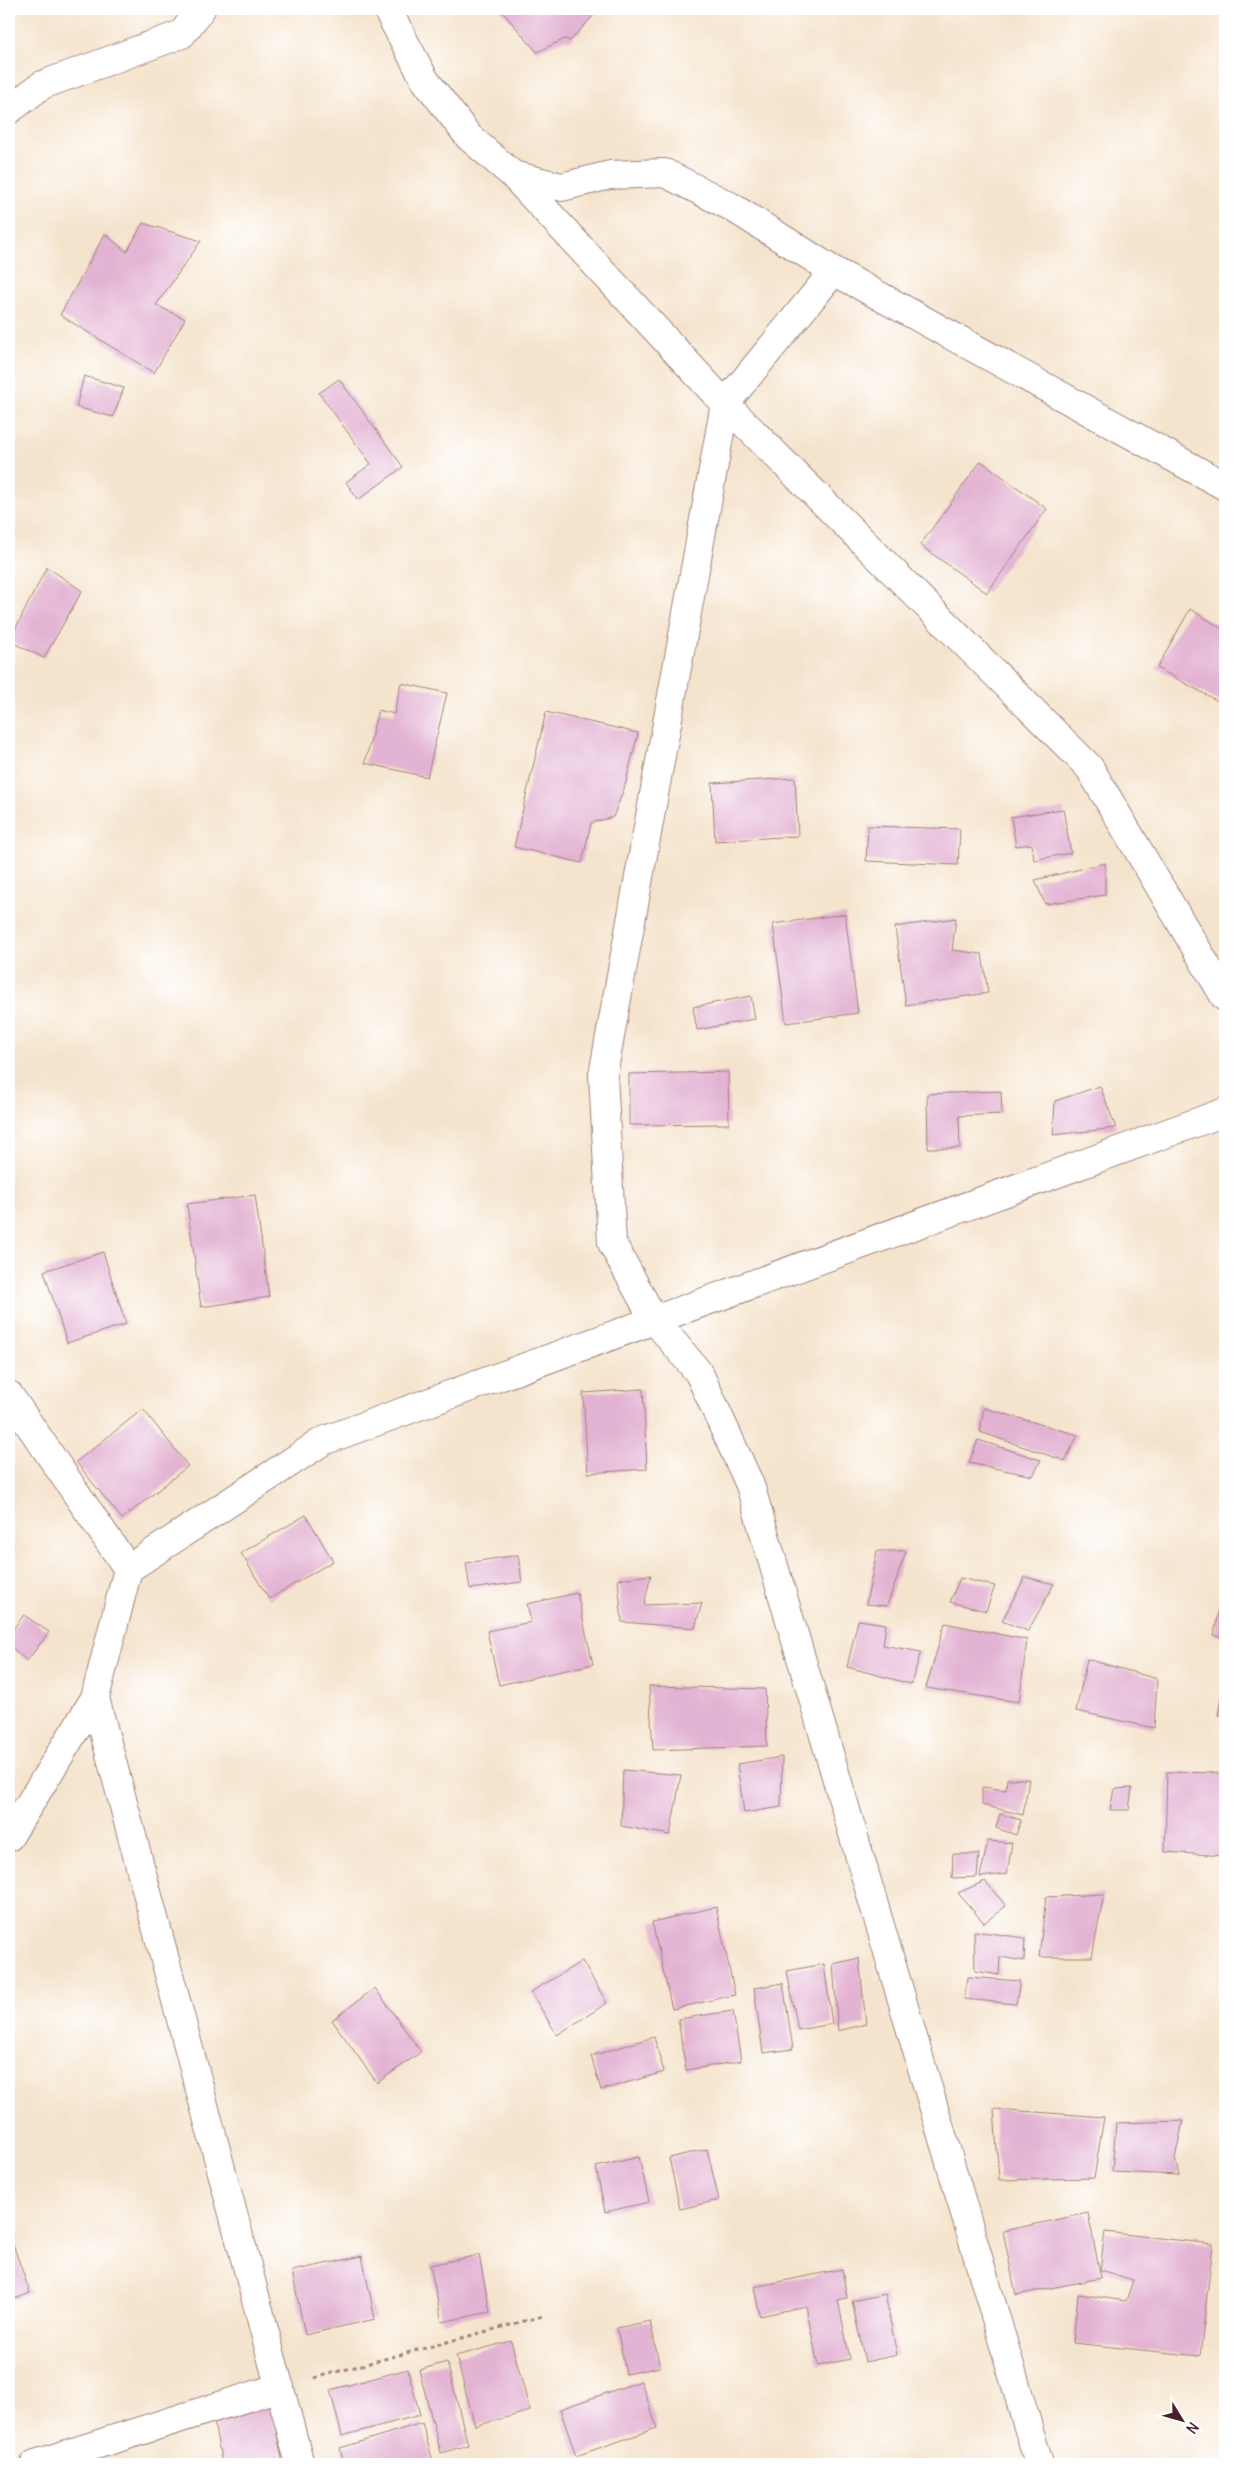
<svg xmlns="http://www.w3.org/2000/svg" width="1234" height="2473" viewBox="0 0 1234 2473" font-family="Delius,sans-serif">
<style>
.building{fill:#e3b3d3}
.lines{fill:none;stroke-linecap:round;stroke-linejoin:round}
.minor-casing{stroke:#a0827c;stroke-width:30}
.path{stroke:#a0827c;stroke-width:3;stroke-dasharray:4 4;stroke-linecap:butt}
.minor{stroke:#fff;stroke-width:28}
</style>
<rect width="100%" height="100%" fill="#fff"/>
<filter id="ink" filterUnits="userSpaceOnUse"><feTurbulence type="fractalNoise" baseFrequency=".02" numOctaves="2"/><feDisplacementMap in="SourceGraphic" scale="10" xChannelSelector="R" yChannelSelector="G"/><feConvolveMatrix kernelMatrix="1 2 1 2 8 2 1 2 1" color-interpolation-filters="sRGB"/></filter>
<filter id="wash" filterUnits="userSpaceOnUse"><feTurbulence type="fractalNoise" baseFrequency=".0096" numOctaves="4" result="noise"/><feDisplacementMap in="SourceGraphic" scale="20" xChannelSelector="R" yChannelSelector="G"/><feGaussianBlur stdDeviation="1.12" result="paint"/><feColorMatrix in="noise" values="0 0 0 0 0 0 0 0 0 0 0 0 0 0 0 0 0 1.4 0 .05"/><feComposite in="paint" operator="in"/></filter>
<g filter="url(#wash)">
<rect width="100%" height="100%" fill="#f5e4cd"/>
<g id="blocks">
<path class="building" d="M500 9H590L594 15 570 41 565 39 537 52Z
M143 223 201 241 156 305 185 319 154 373 60 315 105 234 127 252Z
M84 376 124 388 113 417 76 407Z
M339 379 403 467 358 500 346 482 371 464 319 393Z
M981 461 1047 509 987 593 920 545Z
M47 567 82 591 44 658 9 641Z
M1190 609 1225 630V705L1157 668Z
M401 683 447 693 427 777 365 763 378 710 394 714Z
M546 712 638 733 625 786 613 817 591 823 582 863 514 847Z
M795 778 798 836 715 841 712 783Z
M1063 809 1071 853 1034 860 1032 844 1016 846 1011 817Z
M868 826 960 829 958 865 866 861Z
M1105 863V895L1045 904 1035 880Z
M845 914 858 1013 786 1023 773 924Z
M956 918 952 950 982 954 988 993 906 1005 895 927Z
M751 996 755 1019 697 1030 693 1007Z
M728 1072 729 1124 629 1125V1074Z
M1100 1086 1116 1128 1053 1135 1055 1101Z
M1001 1091 1002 1114 959 1116 960 1148H928L927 1094Z
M255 1195 269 1297 201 1307 187 1204Z
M103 1252 126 1324 67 1343 44 1271Z
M643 1389 647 1469 588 1473 583 1393Z
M984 1408 1078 1435 1065 1461 980 1432Z
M143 1409 188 1466 122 1519 76 1462Z
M978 1440 1041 1460 1033 1476 969 1463Z
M306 1515 333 1561 269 1599 241 1553Z
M877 1551H906L887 1606 866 1604Z
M518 1555 522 1582 470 1589 466 1563Z
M651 1575 644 1605 702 1603 695 1628 622 1622 618 1579Z
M1025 1577 1054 1584 1028 1631 1002 1621Z
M960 1578 995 1586 986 1611 950 1602Z
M577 1593 593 1664 499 1685 487 1631 531 1622 527 1604Z
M1219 1605 1225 1606V1638L1214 1635Z
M24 1615 49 1632 27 1661 9 1645V1634Z
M858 1620 886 1624 883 1645 921 1652 911 1684 847 1667Z
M945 1623 1027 1640 1019 1702 926 1688Z
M1087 1659 1157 1679 1154 1728 1076 1711Z
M1224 1683H1225V1716L1218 1715Z
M649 1686 765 1689 767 1746 653 1750Z
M782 1757 781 1807 744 1813 737 1764Z
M623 1770 681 1775 670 1835 621 1826Z
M1167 1772 1225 1773V1856L1165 1852Z
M1007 1779H1029L1023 1815 982 1805V1787L1006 1790Z
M1132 1788 1129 1810H1110L1114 1789Z
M1000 1814 1021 1820 1016 1835 996 1828Z
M988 1841 1012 1843 1007 1874 980 1877Z
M953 1854H979L977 1877 952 1878Z
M985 1881 1006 1906 984 1923 958 1893Z
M1104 1894 1092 1957H1039L1046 1897Z
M716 1907 735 1995 672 2009 652 1922Z
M974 1931 1025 1938 1024 1961 1000 1957 999 1975 975 1971Z
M859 1958 866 2024 838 2031 833 1964Z
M582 1961 607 2003 557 2035 531 1992Z
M824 1964 832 2024 798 2030 787 1971Z
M968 1977 1020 1981 1016 2004 964 1999Z
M783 1983 793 2049 763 2053 754 1988Z
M375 1988 421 2052 377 2083 332 2020Z
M733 2011 741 2061 686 2070 678 2019Z
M654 2037 664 2072 601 2090 591 2056Z
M994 2109 1104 2117 1094 2178 999 2180Z
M1183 2121 1175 2158 1179 2175 1112 2172 1116 2123Z
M707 2149 719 2200 680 2209 669 2158Z
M639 2157 649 2202 605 2212 596 2167Z
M1088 2213 1101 2278 1016 2295 1003 2231Z
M1105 2232 1213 2244 1200 2356 1073 2343 1078 2294 1126 2301 1133 2280 1100 2270Z
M9 2233 30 2293 9 2301Z
M479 2255 490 2312 442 2322 430 2265Z
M362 2256 375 2319 305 2335 292 2271Z
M842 2269 847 2298 838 2300 850 2359 818 2366 806 2306 760 2316 754 2287Z
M885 2294 897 2355 865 2362 852 2301Z
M650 2321 660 2367 626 2374 617 2328Z
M511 2341 530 2411 475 2426 456 2356Z
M447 2362 468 2445 441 2453 419 2370Z
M408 2369 420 2415 342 2436 330 2390Z
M641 2381 657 2428 576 2456 560 2409Z
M270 2400 283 2464H222L212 2412Z
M422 2423 432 2458 411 2464H344L340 2448Z"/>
</g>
</g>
<g filter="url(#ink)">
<use href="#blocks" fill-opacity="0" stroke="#a0827c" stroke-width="1"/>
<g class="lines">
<g class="minor-casing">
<path id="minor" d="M387 9 425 80 469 137 513 175 562 187 610 175 665 173 730 206 834 271 1225 486
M9 110 42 85 182 34 201 9
M513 175 725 404 1089 767 1225 997
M834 271 725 404 603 1075 612 1243 653 1318 699 1373 750 1485 1039 2464
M9 1395 128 1569
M95 1698 300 2464
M9 1837 95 1698 128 1569 323 1441 1225 1112
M35 2464 280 2387"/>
</g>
<path class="path" d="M314 2378 543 2316"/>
<use href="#minor" class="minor"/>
</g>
</g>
<rect width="1234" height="2473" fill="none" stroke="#fff" stroke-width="30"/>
<g transform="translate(1182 2420) rotate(127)" stroke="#ffffff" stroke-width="4" paint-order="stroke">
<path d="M0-4L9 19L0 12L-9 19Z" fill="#4a1f2b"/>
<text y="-8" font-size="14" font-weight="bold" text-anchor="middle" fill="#4a1f2b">N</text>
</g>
</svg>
